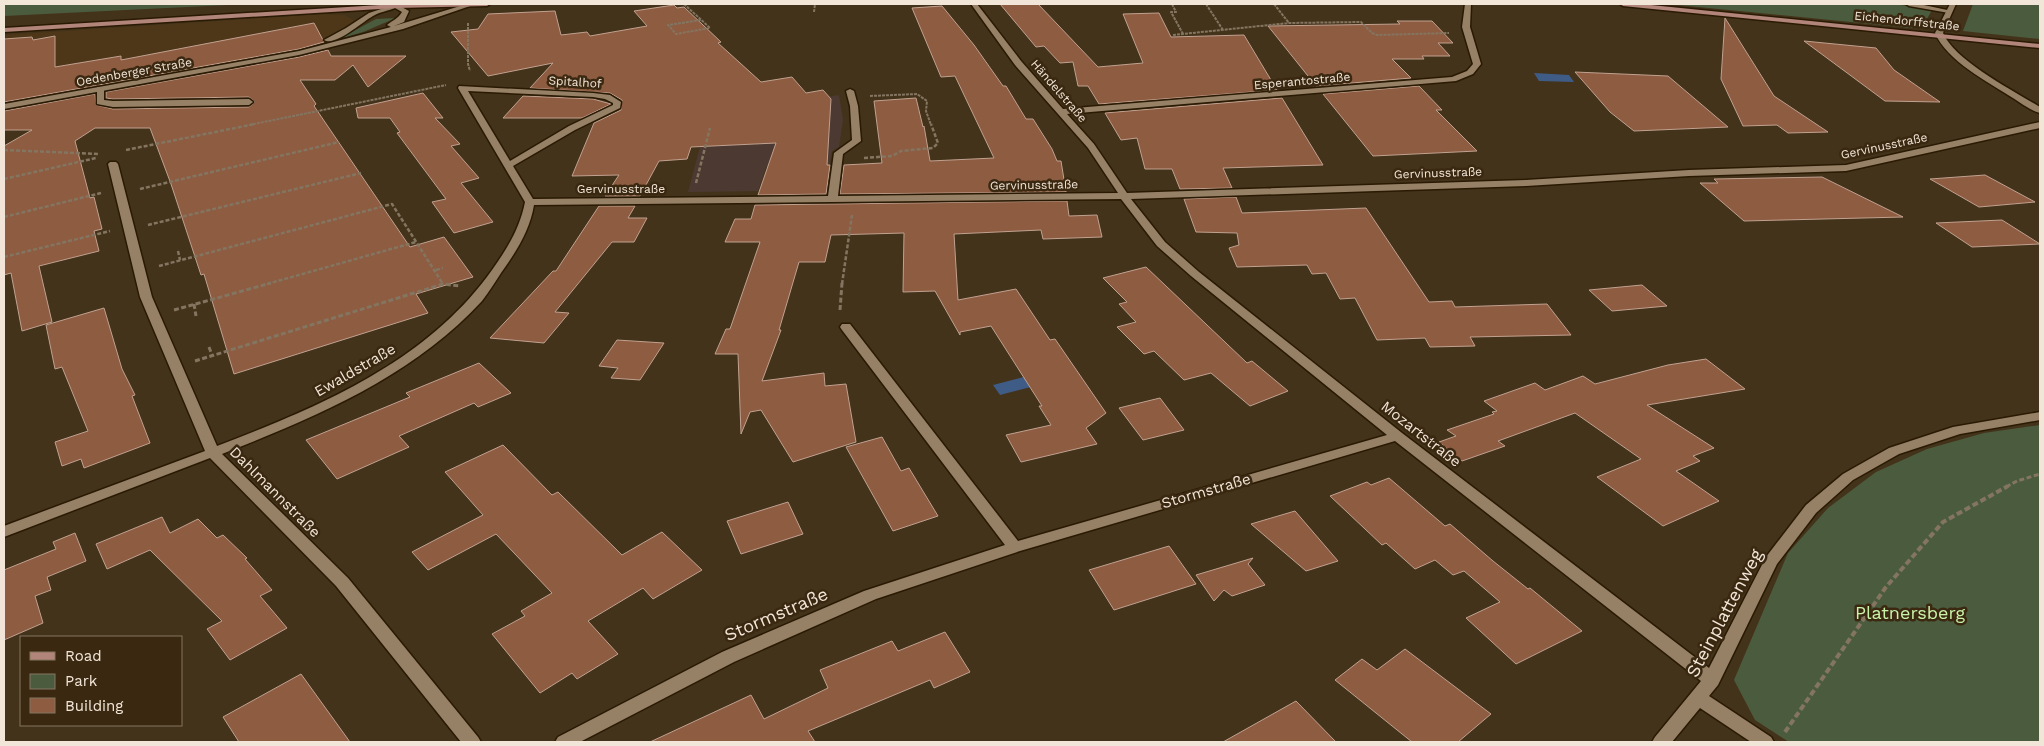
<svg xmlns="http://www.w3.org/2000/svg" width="2044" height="746" viewBox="0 0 2044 746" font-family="'Work Sans',sans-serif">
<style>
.built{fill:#4d3718}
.education{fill:#4c3932}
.green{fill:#4b5c3e}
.water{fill:#3f5c86}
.building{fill:#8d5c41;stroke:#c1a190}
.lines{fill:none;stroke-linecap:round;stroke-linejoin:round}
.lane-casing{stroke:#2a1a03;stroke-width:3}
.street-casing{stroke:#2a1a03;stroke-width:3}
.secondary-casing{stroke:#2a1a03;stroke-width:3}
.path-far3{stroke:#847561;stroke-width:2;stroke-dasharray:3 1;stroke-linecap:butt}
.path-far2{stroke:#847561;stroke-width:2.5;stroke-dasharray:4 2;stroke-linecap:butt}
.path-far1{stroke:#847561;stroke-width:3;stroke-dasharray:5 2.5;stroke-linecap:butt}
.path{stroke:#847561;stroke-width:4;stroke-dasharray:6 3;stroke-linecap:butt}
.lane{fill:#968167;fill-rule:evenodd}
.street{fill:#968167;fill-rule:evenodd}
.secondary{fill:#b2857a;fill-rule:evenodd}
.labels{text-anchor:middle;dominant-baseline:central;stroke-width:5;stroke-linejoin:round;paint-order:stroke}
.far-street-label{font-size:12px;fill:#f2e6d8;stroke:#3a2811}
.street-label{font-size:15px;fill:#f2e6d8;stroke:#3a2811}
.near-park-label{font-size:18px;fill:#c9f3a9;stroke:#3a2811}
.near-street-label{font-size:18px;fill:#f2e6d8;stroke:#3a2811}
</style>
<rect width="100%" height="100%" fill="#44331b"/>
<path class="built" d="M324 14 345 15 353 20V24L336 33 281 54 4 104V35Z"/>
<path class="education" d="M839 95 843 120 839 147 832 151 829 166 766 167 758 191 688 192 705 128 793 102Z"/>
<path class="green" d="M4 4H248L4 16Z
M1668 4H1895L1932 10 1924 24 1911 28Z
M1973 4H2040V39L1963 31Z
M396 18 363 32 339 39 376 19Z
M2040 425V742H1789L1755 720 1734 680 1788 553 1828 508 1876 472 1927 449 1984 433Z"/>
<path class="water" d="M1534 73 1569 75 1574 82 1539 81Z
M1024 377 1031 387 1000 395 993 385Z"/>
<path class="building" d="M1000 4H1038L1098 67 1143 63 1123 14 1159 13 1171 37 1244 35 1277 90 1099 104 1088 86H1078L1073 62 1060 63 1044 46 1036 47Z
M674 5 677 8 684 7 721 42 718 43 761 82 792 77 806 93 823 90 831 99 827 165H830L826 194 758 195 776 143 691 147 687 159 659 161 640 196H605L619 175 572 176 594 123 621 110 622 100 610 93 530 88 553 63 488 76 451 32 478 29 488 14 555 11 561 35 587 32 590 36 647 26 634 11Z
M942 6 974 45 1003 86H1006L1026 119H1033L1052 149 1057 161H1061L1066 192 840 194 844 165 882 163 874 101 916 98 923 127 924 126 930 161 994 158 955 76 941 77 912 8Z
M1725 18 1774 96 1828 132 1788 133 1777 125 1743 126 1721 79Z
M1397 21H1432L1453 43H1438L1450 56H1422L1424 59H1392L1411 78 1316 86 1268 26 1400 24Z
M314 23 324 42 299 49 4 102V39L32 37 33 40 55 36V67L121 56V60Z
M1804 41 1876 48 1894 70 1940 102 1885 101Z
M328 50 331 56H406L368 87 353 65 335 80H300L316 104 314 106 410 247 444 237 473 277 416 294 428 313 234 374 204 274 201 275 171 184 150 128H95L75 141 90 198 94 197 102 229 94 231 99 251 39 266 52 322 22 331 11 273 4 275V146L32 130H4V111L95 94 96 105 113 109 249 107 255 102 249 97 113 99 106 98V92L299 57Z
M1575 72 1668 76 1728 127 1634 131 1610 112Z
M1419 86 1442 110H1436L1477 151 1373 156 1323 94Z
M423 93 443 118H435L460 144 451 146 479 178 461 183 493 222 454 233 432 202 446 199 397 133 400 132 390 118H358L356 108Z
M523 96 593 99 611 104 582 118H503Z
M1282 98 1323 165 1223 168 1232 188 1180 189 1172 169H1145L1137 138 1121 140 1105 113Z
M1985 175 2035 202 1979 207 1930 179Z
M1822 177 1903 217 1744 221 1700 183H1718L1714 179Z
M1236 197 1242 213 1366 208 1429 302 1452 301 1455 307 1547 304 1571 335 1470 337 1475 346 1430 347 1425 338 1377 340 1355 298 1340 299 1326 273 1312 274 1307 265 1237 267 1229 248 1239 245 1237 233 1196 232 1184 199Z
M1067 201 1069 216 1097 215 1102 237 1043 239 1041 230 954 234 958 300 1016 289 1050 340 1055 339 1106 413 1086 428 1097 444 1021 462 1006 435 1051 425 1039 406H1042L991 326 960 332V335L935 291 903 292 904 233 831 235 825 262H799L779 330H781L762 381 824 373 825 386 846 384 856 442 793 462 761 410 750 412 741 434 738 354H715L726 329H730L760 242H725L735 219H751L755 205Z
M599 206H635L628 218H647L634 242H612L555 312 569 313 544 343 490 338 553 271H556Z
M2002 220 2040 244 1972 247 1936 223Z
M1146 267 1247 363 1252 361 1288 391 1250 406 1211 373 1184 380 1154 351 1144 354 1117 327 1136 322 1119 304 1127 302 1103 278Z
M1642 285 1667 306 1612 311 1589 290Z
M104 308 122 369 135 395 132 396 150 443 84 468 81 459 62 466 55 442 88 431 62 367 55 369 46 325Z
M617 340 664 343 640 380 611 378 618 368 599 366Z
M1706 359 1745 389 1647 405 1714 448 1693 456 1700 461 1676 471 1719 501 1663 526 1597 477 1641 459 1575 413 1498 441 1505 446 1462 461 1439 442 1456 436 1447 430 1494 414 1492 412 1497 411 1484 401 1535 383 1545 390 1583 376 1595 384 1668 365Z
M479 363 511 393 478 407 474 403 399 436 409 447 337 479 306 440 410 397 406 393Z
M1160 398 1184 430 1143 440 1119 408Z
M882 437 901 471 909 468 938 516 893 531 846 447Z
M503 445 552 495 558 492 622 555 662 532 702 570 653 599 643 588 588 621 618 654 577 679 572 673 540 693 492 634 525 616 521 611 552 593 496 534 428 570 412 552 483 515 445 472Z
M1389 478 1445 526 1450 524 1493 561 1528 589 1530 588 1582 631 1516 664 1466 618 1500 602 1464 571 1453 575 1435 560 1415 569 1386 543 1382 545 1330 496 1367 482 1371 485Z
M788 502 803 534 741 554 727 521Z
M1295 511 1338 561 1306 571 1251 524Z
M162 517 170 533 198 519 217 538 223 535 247 558 245 559 272 590 260 596 287 628 230 660 207 629 222 621 150 550 107 569 96 544Z
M75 533 86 561 47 577 51 590 35 596 43 623 4 640V570L56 549 53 542Z
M1169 546 1196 584 1114 610 1089 570Z
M1253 558 1248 564 1265 585 1232 596 1224 590 1214 601 1196 575Z
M945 632 970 672 934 688 930 680 808 731 815 742H650L751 695 764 719 828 688 820 670 892 641 898 651Z
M1405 649 1491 714 1458 742H1412L1335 680 1362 659 1377 670Z
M301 674 350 742H239L223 717Z
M1296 701 1336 742H1223Z"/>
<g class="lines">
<g class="lane-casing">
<path id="lane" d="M1906 4H1919L1952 11 1949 13 1909 6Z
M97 87 104 89V100L113 101 249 99 253 102 249 105 113 107 97 104Z"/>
</g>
<g class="street-casing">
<path id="street" d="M396 4 409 11 404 22 394 26 467 4 473 5 403 29 299 55 4 109V104L299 51 391 27 387 25C393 20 398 19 402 12L395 8C388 11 379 12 373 16 362 22 335 47 324 40L346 28 369 13Z
M971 4H977L1021 61 1063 109 1452 77 1467 71 1473 64 1462 27 1465 4H1471L1470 27 1481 64 1473 74 1456 81 1067 114 1094 144 1127 193 1526 180 1689 170 1846 165 2040 122V128L1846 171 1689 176 1526 186 1131 199 1165 242 1199 272 1402 433 1709 668 1766 557 1806 505 1843 474 1889 448 1953 427 2040 412V420L1960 434 1899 454 1853 480 1816 513 1777 564 1718 685 1709 696 1771 737 1774 742H1751L1700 708 1672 742H1652L1655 737 1701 681 1395 441 1020 551 876 599 734 662 580 742H555L558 737 722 652 864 591 1005 545 842 330 840 327 842 324H850L1018 541 1387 435 1191 276 1157 246 1121 199 534 205C530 230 516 252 501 273 495 282 489 292 482 301 412 377 316 417 222 454L348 578 478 737 481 742H461L336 586 210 458 4 537V526L205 451 140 297 108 164 110 162H116L118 164 152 297 217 446C319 407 427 362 492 270 507 249 520 228 525 202L458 88 459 86 593 93 610 95 621 102 620 108 575 130 513 166 533 199 828 196 834 153 852 140 850 106 846 91 850 89 854 91 858 106 861 141 843 154 838 196 1118 193 1088 148 1015 65ZM468 91 593 97 605 99 613 103V105L569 126 510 161Z
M1950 4H1956L1943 33C1955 61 2014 91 2040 107V113C2031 111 2021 103 2013 98 1988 82 1947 61 1935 33Z"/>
</g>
<g class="secondary-casing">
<path id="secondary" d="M396 4H490L487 6 396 8 4 32V28Z
M1620 4H1641L2040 44V48L1623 6Z"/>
</g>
<path class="path-far3" d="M684 4 710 28 676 34 668 25 701 20
M1172 4 1176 12H1171L1183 34
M1206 4 1223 30
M1274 4 1289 23
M814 12 815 4
M468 23V64L470 71
M1173 35 1289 23 1361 22 1372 33 1377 35 1449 33
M870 96 917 94 927 101 926 111 931 125
M249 125 446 85"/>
<path class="path-far2" d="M4 150 98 154
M126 150 255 124
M864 158 892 156 901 151 933 148 938 143 931 124
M4 179 96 158
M696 183 710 128
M140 189 339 142
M4 217 101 193
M148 225 361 173
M178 251 180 260
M4 257 110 231
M159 266 392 204 443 284
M436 270 443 268
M267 284 416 242
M842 284 852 215"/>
<path class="path-far1" d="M194 304 196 316
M174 310 271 283
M840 310 842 283
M209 347 212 355
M195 361 443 284 460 286
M2006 487 2017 481 2040 474"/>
<path class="path" d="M1785 732 1886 587 1943 522 2008 486"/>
<use href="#lane" class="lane"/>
<use href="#street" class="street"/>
<use href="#secondary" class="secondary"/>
</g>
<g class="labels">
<g class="far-street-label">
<text transform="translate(1907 21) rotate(6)">Eichendorffstraße</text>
<text transform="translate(134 72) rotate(-10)">Oedenberger Straße</text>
<text transform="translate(1302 81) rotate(-5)">Esperantostraße</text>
<text transform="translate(575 82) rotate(4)">Spitalhof</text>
<text transform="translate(1059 91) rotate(49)">Händelstraße</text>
<text transform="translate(1884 146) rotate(-12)">Gervinusstraße</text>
<text transform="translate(1438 173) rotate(-2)">Gervinusstraße</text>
<text transform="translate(1034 185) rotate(-1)">Gervinusstraße</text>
<text x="621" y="189">Gervinusstraße</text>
</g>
<g class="street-label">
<text transform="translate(355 370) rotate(-30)">Ewaldstraße</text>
<text transform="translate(1421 434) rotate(38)">Mozartstraße</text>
<text transform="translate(1206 491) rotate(-16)">Stormstraße</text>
<text transform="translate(275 492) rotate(45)">Dahlmannstraße</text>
</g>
<g class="near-park-label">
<text x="1910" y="612">Platnersberg</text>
</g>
<g class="near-street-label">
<text transform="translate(1724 613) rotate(-62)">Steinplattenweg</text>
<text transform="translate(776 614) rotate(-23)">Stormstraße</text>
</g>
</g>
<rect width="2044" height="746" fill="none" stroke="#f2e6d8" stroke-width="10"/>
<rect x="20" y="636" width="162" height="90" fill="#3a2811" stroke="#847461"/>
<rect x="30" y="652" width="25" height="8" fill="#b2857a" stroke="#847461"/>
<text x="65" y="661" font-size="15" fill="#f2e6d8">Road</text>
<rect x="30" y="674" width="25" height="15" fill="#4b5c3e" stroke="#847461"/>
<text x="65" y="686" font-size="15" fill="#f2e6d8">Park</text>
<rect x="30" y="698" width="25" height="15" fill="#8d5c41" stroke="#847461"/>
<text x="65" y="711" font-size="15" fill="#f2e6d8">Building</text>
</svg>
